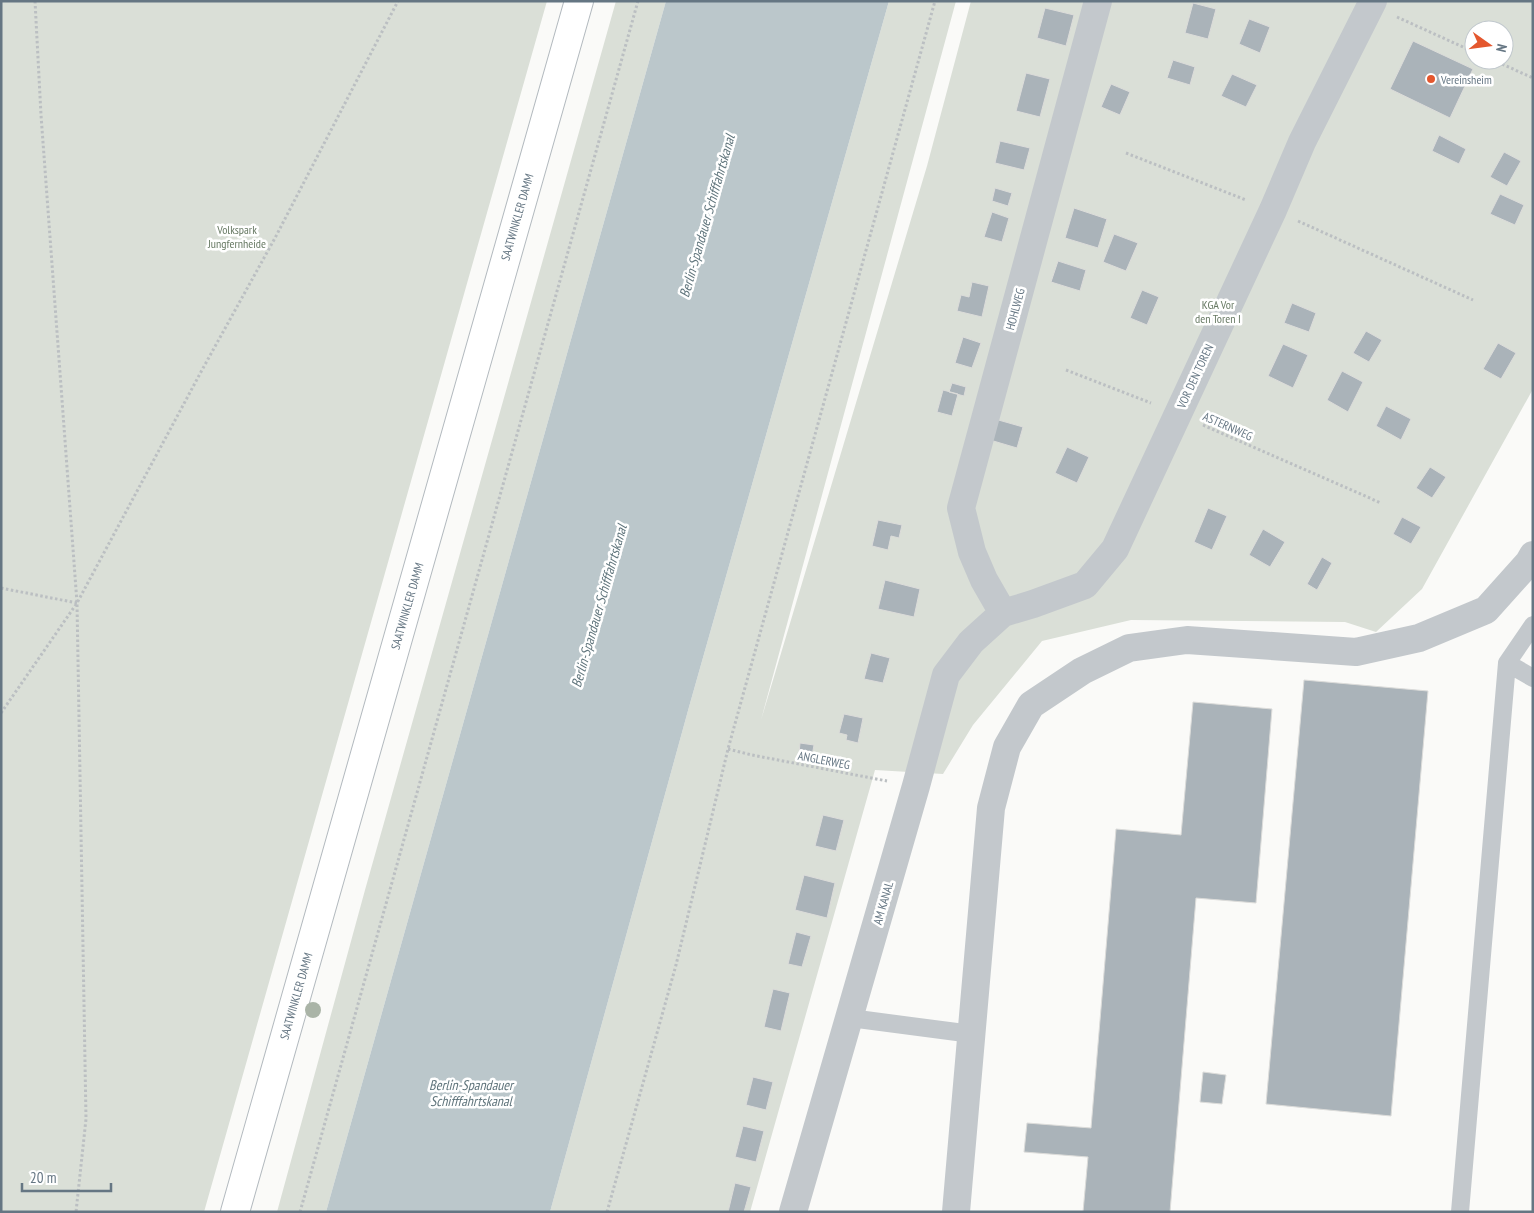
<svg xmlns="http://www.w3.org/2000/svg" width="1534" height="1213" viewBox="0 0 1534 1213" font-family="'PT Sans Narrow',sans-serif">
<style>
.green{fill:#dadfd7;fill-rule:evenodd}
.water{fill:#bbc7cb}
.building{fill:#aab3b9;stroke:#dcdcda}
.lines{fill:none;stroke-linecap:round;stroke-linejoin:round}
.secondary-casing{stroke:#b3babf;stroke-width:30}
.path{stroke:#bbbfc2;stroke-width:3;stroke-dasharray:2.5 2.5;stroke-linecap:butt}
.lane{stroke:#c3c8cc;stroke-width:18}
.street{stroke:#c3c8cc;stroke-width:28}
.secondary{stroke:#fff;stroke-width:28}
.tree{fill:#aab4a7}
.poi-dot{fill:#e4572e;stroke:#fff;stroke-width:2}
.labels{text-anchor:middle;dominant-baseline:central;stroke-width:5;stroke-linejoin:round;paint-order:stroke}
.poi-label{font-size:12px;fill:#657683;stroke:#fff;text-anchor:start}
.street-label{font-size:12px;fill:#657683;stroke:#fff}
.park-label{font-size:12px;fill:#687a64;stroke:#fff}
.water-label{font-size:14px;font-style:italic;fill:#60757c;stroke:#fff}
</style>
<rect width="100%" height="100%" fill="#fafaf8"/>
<path class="green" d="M1 1H547L204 1212H1Z
M616 1H666L326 1212H277L365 890Z
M889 1H956L761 720 927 166 971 1H1533V389L1422 589 1376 632 1345 622 1131 620 1042 641 973 725 943 774 875 770 750 1212H550L689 707ZM1474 30H1504V60H1474Z"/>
<path class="water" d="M666 1H889L689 707 550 1212H326Z"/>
<path class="building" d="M1193 3 1216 9 1208 39 1185 33Z
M1045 8 1074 15 1066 46 1037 38Z
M1249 19 1270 27 1260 53 1239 44Z
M1413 41 1473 69 1450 118 1390 89Z
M1173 60 1195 67 1190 85 1167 78Z
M1026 73 1050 79 1040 117 1016 111Z
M1232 74 1257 85 1246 107 1221 96Z
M1111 84 1130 92 1120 115 1101 107Z
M1439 135 1466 149 1459 164 1432 151Z
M1000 141 1030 148 1024 170 995 163Z
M1504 152 1521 161 1507 186 1490 177Z
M995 188 1012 193 1008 206 992 201Z
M1500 194 1524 205 1515 225 1490 214Z
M1074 208 1107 219 1098 248 1065 238Z
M992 212 1009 218 1002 242 984 237Z
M1114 234 1138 243 1126 271 1103 262Z
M1058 261 1086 270 1080 291 1051 282Z
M972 282 989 286 982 317 957 311 961 295 969 297Z
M1142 290 1159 297 1147 325 1130 318Z
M1292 303 1316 313 1309 332 1284 323Z
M1366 331 1382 340 1369 362 1353 353Z
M963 337 981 343 972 368 955 363Z
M1498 343 1516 353 1501 379 1483 369Z
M1283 344 1308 355 1293 388 1268 376Z
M1342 371 1363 382 1348 412 1327 400Z
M952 383 966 387 964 396 949 392Z
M943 390 958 394 952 416 937 412Z
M1386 406 1411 419 1401 440 1376 426Z
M995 419 1023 427 1017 448 990 440Z
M1067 447 1089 457 1077 483 1055 473Z
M1430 467 1446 477 1432 498 1416 488Z
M1208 508 1227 516 1212 550 1194 542Z
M1402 517 1421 527 1411 544 1393 534Z
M878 520 902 525 899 538 891 536 888 550 872 546Z
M1263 529 1285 542 1270 567 1249 555Z
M1322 557 1332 563 1317 590 1307 584Z
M885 580 920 589 914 617 878 609Z
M871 653 890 658 883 683 864 679Z
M1304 680 1428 691 1391 1116 1266 1104Z
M1193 702 1272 709 1256 903 1196 898 1170 1212H1083L1088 1157 1024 1152 1027 1123 1091 1128 1116 829 1181 835Z
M844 714 863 718 858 743 846 740 847 735 839 733Z
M800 743 814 745 812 756 799 754Z
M823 815 844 820 836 851 815 846Z
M804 875 835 883 827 918 795 910Z
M796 932 811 936 802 967 788 964Z
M773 989 790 993 781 1031 764 1027Z
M1203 1072 1226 1075 1222 1104 1200 1102Z
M753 1077 773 1082 766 1110 746 1105Z
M743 1126 764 1131 756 1162 735 1157Z
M735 1183 751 1187 744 1212H728Z"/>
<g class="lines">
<g class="secondary-casing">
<path id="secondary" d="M235 1212 579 1"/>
</g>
<path class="path" d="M35 1 41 115 77 603 86 1119 76 1212
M1397 17 1474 52
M1493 60 1533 78
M1126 153 1246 200
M1298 221 1473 300
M1066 370 1151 403
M1203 425 1381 503
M1 588 77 603
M1 713 77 603 202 370 275 238 398 1
M728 749 752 755 887 781
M300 1212 638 1
M607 1212 676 965 728 749 935 1"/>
<path class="lane" d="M1507 663 1533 678
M850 1018 972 1034
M1460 1212 1507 663 1533 625"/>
<path class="street" d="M1003 613 984 580 972 552 961 508 1098 1
M793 1212 916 786 946 675 971 642 1003 613 1033 604 1085 585 1115 549 1273 210 1302 142 1373 1
M956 1212 991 808 1007 747 1031 705 1082 671 1129 648 1187 640 1356 652 1419 638 1486 610 1529 562 1533 555"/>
<use href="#secondary" class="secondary"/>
</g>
<circle class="tree" cx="313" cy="1010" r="8"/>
<circle class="poi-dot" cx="1431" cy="79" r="5"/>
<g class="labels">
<g class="poi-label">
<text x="1441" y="79">Vereinsheim</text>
</g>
<g class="street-label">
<text transform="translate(517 217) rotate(-74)">SAATWINKLER DAMM</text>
<text transform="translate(1015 309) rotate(-75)">HOHLWEG</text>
<text transform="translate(1195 376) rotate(-65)">VOR DEN TOREN</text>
<text transform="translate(1228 426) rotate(24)">ASTERNWEG</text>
<text transform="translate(407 606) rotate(-74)">SAATWINKLER DAMM</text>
<text transform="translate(824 760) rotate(11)">ANGLERWEG</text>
<text transform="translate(883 903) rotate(-74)">AM KANAL</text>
<text transform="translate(296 996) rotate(-74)">SAATWINKLER DAMM</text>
</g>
<g class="park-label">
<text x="237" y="229">Volkspark<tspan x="237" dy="14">Jungfernheide</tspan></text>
<text x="1218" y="304">KGA Vor<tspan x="1218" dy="14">den Toren I</tspan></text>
</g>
<g class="water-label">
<text transform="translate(707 216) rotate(-74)">Berlin-Spandauer Schifffahrtskanal</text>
<text transform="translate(599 606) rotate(-74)">Berlin-Spandauer Schifffahrtskanal</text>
<text x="471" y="1085">Berlin-Spandauer<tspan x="471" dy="16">Schifffahrtskanal</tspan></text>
</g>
</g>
<rect width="1534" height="1213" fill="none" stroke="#657683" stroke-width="5"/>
<g transform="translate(1489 45) rotate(104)"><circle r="24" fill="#ffffff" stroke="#c1c8cd"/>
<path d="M0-4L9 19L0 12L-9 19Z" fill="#e4572e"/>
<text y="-8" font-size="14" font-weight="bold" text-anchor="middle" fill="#657683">N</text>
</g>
<path d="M22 1183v8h89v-8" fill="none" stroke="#657683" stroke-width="2.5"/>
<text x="30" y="1183" font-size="15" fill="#657683" stroke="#ffffff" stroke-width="4" paint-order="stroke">20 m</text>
</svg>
